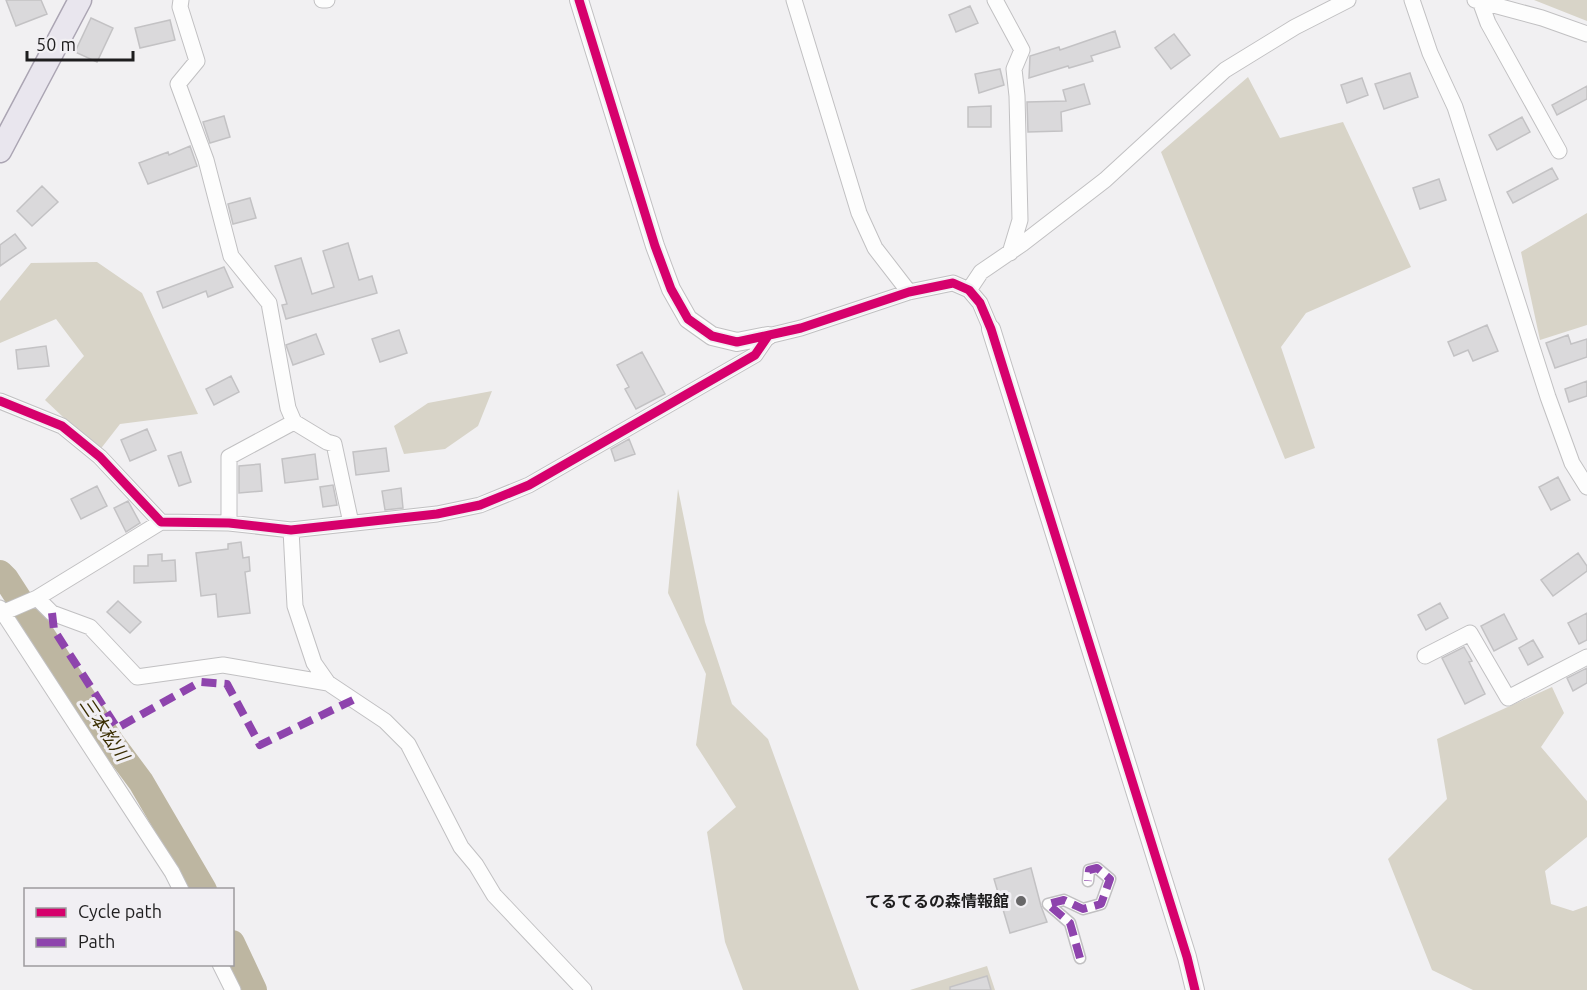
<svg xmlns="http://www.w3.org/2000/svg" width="1587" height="990" viewBox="0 0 1587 990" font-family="Ubuntu,'Noto Sans JP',sans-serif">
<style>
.green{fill:#d8d4c8}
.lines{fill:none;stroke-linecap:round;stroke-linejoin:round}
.river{stroke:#bdb6a1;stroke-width:26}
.building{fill:#dad9db;stroke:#c3c2c4;stroke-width:1.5}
.pedestrian-casing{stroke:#c1c0c2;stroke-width:13}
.minor-casing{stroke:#c1c0c2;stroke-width:17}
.tertiary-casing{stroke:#c1c0c2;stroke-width:20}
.primary-casing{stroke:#aba5b3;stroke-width:25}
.pedestrian{stroke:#fdfdfd;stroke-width:10}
.minor{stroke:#fdfdfd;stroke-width:15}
.tertiary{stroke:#fdfdfd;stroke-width:18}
.primary{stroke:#e9e6ee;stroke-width:22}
.quiet{stroke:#8e44ad;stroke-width:8;stroke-dasharray:15 8;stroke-linecap:butt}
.cycleway-casing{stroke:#f1eff3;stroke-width:13}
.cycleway{stroke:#d6006c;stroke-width:9}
.poi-dot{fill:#686768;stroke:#f1eff3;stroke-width:2}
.labels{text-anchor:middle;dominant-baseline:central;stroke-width:6;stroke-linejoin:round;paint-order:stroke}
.poi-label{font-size:16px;font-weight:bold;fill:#1e1d1e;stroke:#f1eff3;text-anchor:end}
.water-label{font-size:18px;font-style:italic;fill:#3a2e02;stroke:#f1eff3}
</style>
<rect width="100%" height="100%" fill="#f1f0f2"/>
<path class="green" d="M1534 0H1587V21Z
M1248 77 1280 138 1343 122 1411 267 1306 313 1281 347 1315 448 1285 459 1161 152Z
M1587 213V325L1540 340 1521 252Z
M97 262 142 293 198 414 120 424 99 451 45 400 84 356 56 319 0 343V301L31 263Z
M492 391 478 426 445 449 404 454 394 426 428 403Z
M678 489 705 622 732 704 768 739 859 990H743L725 942 707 832 736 807 696 745 706 674 668 593Z
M1552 687 1564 713 1541 747 1587 801V837L1545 871 1551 904 1573 911 1587 906V990H1473L1432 970 1388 859 1447 799 1437 739Z
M987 966 995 990H910Z"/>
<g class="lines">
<path class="river" d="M0 573 6 579 112 743 141 782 204 890
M232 943 254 990"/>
</g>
<path class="building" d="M6 0H41L47 14 16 26Z
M970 6 978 23 956 32 949 15Z
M91 18 113 28 97 62 75 52Z
M170 20 175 40 140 48 135 28Z
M1115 31 1120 47 1091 56 1093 61 1069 68 1068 66 1029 78 1030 56 1059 47 1060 50Z
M1174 34 1190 55 1171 69 1155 48Z
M1000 69 1004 85 979 93 975 74Z
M1410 73 1418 97 1384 109 1375 84Z
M1362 78 1368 95 1347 103 1341 85Z
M1084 84 1090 104 1061 112 1062 131 1028 132 1027 102 1066 101 1063 90Z
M1587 86V99L1557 115 1552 105Z
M991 106V127H968V107Z
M224 116 230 137 210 143 203 122Z
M1522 117 1530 132 1497 150 1489 135Z
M190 146 197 166 148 184 139 163 168 152 169 155Z
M1552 168 1558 179 1513 203 1507 192Z
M1439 179 1446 200 1420 209 1413 188Z
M42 186 58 202 32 226 17 211Z
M250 198 256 218 233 224 228 204Z
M15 234 26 248 0 266V245Z
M348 243 359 280 372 276 377 293 286 319 282 305 287 304 275 266 301 258 312 294 334 287 323 251Z
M224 267 233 287 208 297 206 291 163 308 157 292Z
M1487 325 1498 351 1473 361 1468 350 1454 356 1448 342Z
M399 330 407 353 380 362 372 339Z
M316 334 324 354 293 365 286 345Z
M1568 335 1571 344 1587 339V357L1555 368 1546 343Z
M46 346 49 366 18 369 16 350Z
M642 352 665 394 636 409 625 389 629 387 617 365Z
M231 376 239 392 214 405 206 389Z
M1587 381V396L1569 402 1565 389Z
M147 429 156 450 130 461 121 440Z
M629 439 635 454 615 461 611 449Z
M386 448 389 471 356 475 353 452Z
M181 452 191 482 179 486 168 456Z
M315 454 318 479 285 483 282 459Z
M260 464 262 491 239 493V466Z
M1558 477 1570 500 1551 510 1539 487Z
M333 485 337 505 323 507 320 487Z
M97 486 107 506 81 519 71 499Z
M401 488 403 508 385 510 382 491Z
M128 501 140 523 126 532 114 508Z
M241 542 243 558 249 557 250 571 245 572 250 613 218 617 216 594 201 596 196 553 228 549V544Z
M1578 553 1587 566V571L1553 596 1541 580Z
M162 554V561L175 560 176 581 134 583V566H148V555Z
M118 601 141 622 130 633 107 612Z
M1440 603 1448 618 1426 630 1418 615Z
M1587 613V640L1579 644 1568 623Z
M1504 614 1517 639 1494 651 1481 626Z
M1533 640 1543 657 1528 665 1519 648Z
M1464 647 1472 661 1469 662 1485 694 1465 704 1442 658Z
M1587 668V683L1573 691 1567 678Z
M1031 868 1041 906 1047 922 1010 933 994 879Z
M987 976 991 990H950V987Z"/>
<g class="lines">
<g class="pedestrian-casing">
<path id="pedestrian" d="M1080 958 1070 923 1048 904 1064 900 1083 909 1101 904 1110 879 1097 868 1089 870 1088 881"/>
</g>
<g class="minor-casing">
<path id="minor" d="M181 0 180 7 197 61 178 84 206 160 231 256 269 303 288 408 294 422 327 442 334 444 351 523
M322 0H327
M794 0 859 213 875 248 909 292
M995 0 1022 50 1014 69 1017 96 1020 220 1010 253
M1412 0 1430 53 1455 107 1548 397 1572 463 1587 487
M1475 0 1542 18 1587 34
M1480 1 1488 23 1559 151
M969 290 981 272 1022 244 1105 180 1225 70 1295 27 1348 0
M0 401 62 426 100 457 161 522 229 523 291 530 437 514 480 505 529 485 755 355 768 336 801 328 909 292 953 283 969 290 980 303 991 329
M229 523V457L294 422
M291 530 295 606 314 663 328 683 385 721 408 744 461 847 476 865 494 895 584 990
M37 598 52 613 90 627 137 677 223 665 328 683
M0 608 172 872 181 890
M0 614 37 598 161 522
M1425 656 1470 633 1508 698 1587 657
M220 964 233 990"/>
</g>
<g class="tertiary-casing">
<path id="tertiary" d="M579 0 655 246 671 289 688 319 712 336 737 342 768 336
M991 329 1187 957 1195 990"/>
</g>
<g class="primary-casing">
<path id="primary" d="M0 151 80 0"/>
</g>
<use href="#pedestrian" class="pedestrian"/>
<use href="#minor" class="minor"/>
<use href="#tertiary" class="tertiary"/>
<use href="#primary" class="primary"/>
<path class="quiet" d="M52 613 54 630 117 728 200 682 227 684 260 745 353 700
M1080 958 1070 923 1048 904 1064 900 1083 909 1101 904 1110 879 1097 868 1089 870 1088 881"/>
<g class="cycleway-casing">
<path id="cycleway" d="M579 0 655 246 671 289 688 319 712 336 737 342 801 328 909 292 953 283 969 290 980 303 991 329 1187 957 1195 990
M0 401 62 426 100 457 161 522 229 523 291 530 437 514 480 505 529 485 755 355 768 336"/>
</g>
<use href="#cycleway" class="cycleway"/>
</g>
<circle class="poi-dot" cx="1021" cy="901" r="6"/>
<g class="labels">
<g class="poi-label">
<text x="1009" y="901">てるてるの森情報館</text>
</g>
<g class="water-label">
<text transform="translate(105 729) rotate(56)">三本松川</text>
</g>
</g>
<rect x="24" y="888" width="210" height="78" fill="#f1eff3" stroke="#9d9b9e" stroke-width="1.5"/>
<rect x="36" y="908" width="30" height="9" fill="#d6006c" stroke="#9d9b9e" stroke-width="1.5"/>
<text x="78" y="918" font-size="18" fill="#1e1d1e">Cycle path</text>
<rect x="36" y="938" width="30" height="9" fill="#8e44ad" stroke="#9d9b9e" stroke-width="1.5"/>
<text x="78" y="948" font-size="18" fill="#1e1d1e">Path</text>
<path d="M27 51v9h106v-9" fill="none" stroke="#1e1d1e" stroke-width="3"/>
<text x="36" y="51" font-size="18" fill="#1e1d1e" stroke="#f1eff3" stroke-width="4.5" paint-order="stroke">50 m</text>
</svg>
